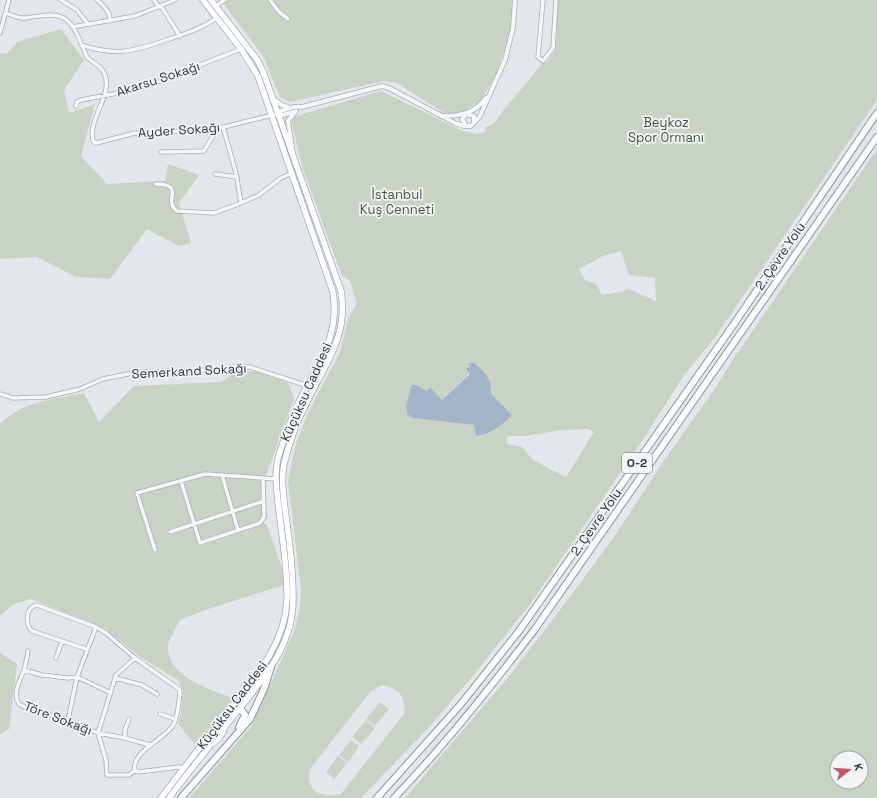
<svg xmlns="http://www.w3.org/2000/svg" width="877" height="798" viewBox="0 0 877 798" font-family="'Space Grotesk',sans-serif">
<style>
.green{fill:#c9d3c5;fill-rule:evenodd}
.water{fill:#a2b5c6}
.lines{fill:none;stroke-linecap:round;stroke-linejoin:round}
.minor-casing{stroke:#a9adb4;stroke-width:5}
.tertiary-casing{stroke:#a9adb4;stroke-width:5.5}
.primary-casing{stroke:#a4abb4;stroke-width:7}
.motorway-casing{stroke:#8c949f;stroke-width:8}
.minor{stroke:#f5f7f8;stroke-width:3.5}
.tertiary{stroke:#f5f7f8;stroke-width:4}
.primary{stroke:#fff;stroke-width:5.5}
.motorway{stroke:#fff;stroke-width:6}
.labels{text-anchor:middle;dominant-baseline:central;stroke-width:3.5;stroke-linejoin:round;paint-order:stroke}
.shield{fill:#f3f5f7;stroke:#686f77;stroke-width:1}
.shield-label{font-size:12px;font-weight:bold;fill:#2d3540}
.street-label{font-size:13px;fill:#2d3540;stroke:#f3f5f7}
.park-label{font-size:13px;fill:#435a3b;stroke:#f3f5f7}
</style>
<rect width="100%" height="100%" fill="#e3e6ea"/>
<path class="green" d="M229 0H513L510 34 496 74 481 101 461 113H444L397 83 384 81 290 102 280 97 263 56 223 3Z
M558 0H877V100L716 336 684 375 644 438 531 603 472 677 430 726 361 798H189L251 727 293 634 300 608 301 590 288 481 296 443 310 409 340 352 348 320 356 305V301L350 281 342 276 302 166 293 128 292 122 293 117 381 91 463 131 477 134 485 132V127L494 124 502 112 543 63H546L556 49ZM621 251 629 275 655 278 656 301 626 288 625 291 602 295 596 284 585 280 579 269 603 256ZM470 368 492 388 491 394 475 425 413 418 417 385 427 391 430 388 442 400 470 373ZM588 429 594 432 566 477 533 460 522 447 507 444V436H525L563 430ZM382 685C400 689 406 697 404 714L341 794C321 798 305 792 310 769L371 691Z
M61 29 84 60 64 90 69 113 95 104 81 156 107 184 165 181 168 164 199 175 179 203 191 243 179 246 147 229 110 279 76 277 37 257 0 259V53L7 54 17 42Z
M877 149V798H405L510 675 570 597 616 534 661 465 714 390 734 358ZM837 758H861V782H837Z
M240 370 258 372 288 383 294 399 265 478 267 518 263 523 267 525 284 574V585L211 608 180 620C177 627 169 638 168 646 167 678 211 689 234 699L197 747 178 724 181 713 183 690 178 680 140 657 105 628 31 599 14 604 0 616V424C25 400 51 400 84 393L99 422 134 386 221 382Z
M0 653 17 664 9 729 0 734Z
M380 702 389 709 375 726 366 719Z
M366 720 375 728 361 744 352 737Z
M351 740 359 746 348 762 339 755Z
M338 756 347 763 334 779 326 772Z"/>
<path class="water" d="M469 363H474C485 372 492 379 491 394L512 415C501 426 491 434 476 436L474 425 413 418 407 414 406 406 412 385H417L427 391 430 387 442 400 470 374 466 368H470Z"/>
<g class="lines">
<g class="minor-casing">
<path id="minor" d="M61 0 77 10 88 24
M97 0C103 5 111 12 110 21
M154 0 159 7
M270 0 279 12 288 19
M543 0 538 57 543 61 553 48 556 0
M161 6 180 36
M216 6 224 0
M6 13C11 15 17 18 24 18 39 17 59 9 71 24 78 33 82 47 87 57 92 63 99 64 103 71 116 93 87 118 93 141L96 143 135 133 212 130 272 115
M72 27 135 16 175 0
M0 33 9 0
M81 45C115 56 133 52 166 40 184 34 201 29 217 18
M76 106 77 102 81 100 113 94 157 82 241 49
M223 127 236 173 241 203 259 195 281 178 292 173
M161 152 204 151 217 129
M215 174 237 177
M155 184C187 184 162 201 177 211L214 213 241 203
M0 394 13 398 46 397 80 389 103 379 138 372 215 370 235 367H250L308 386
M222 475 238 530
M181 481 200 543 260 523 264 517 263 478
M170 532 264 501
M155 550 137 493 205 474 276 479
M86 649 32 631C25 624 25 607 37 605L96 627 106 633 135 658 179 689 180 693C179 702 178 715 174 724 166 739 131 751 135 770L138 772 179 767 184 768
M28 651C27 657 26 664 24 670 20 681 12 693 19 704L28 709 68 720 98 733 125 738 150 745
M56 658 62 641
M24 670 42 675 68 678 77 677 109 692
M115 678 142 685 157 694
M160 714 175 719
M68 720 77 677 96 627
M125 738V730L129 719
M211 745C217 743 225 734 225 728
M135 770 129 775H107L106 760 98 733 116 675 135 658"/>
</g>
<g class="tertiary-casing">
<path id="tertiary" d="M273 99 282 105 288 107
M276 114C284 109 292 106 302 107L382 86 389 88 455 123 464 126H471L480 116 505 60 513 28 515 0
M278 114 283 115 293 112
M443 116C461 116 475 113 486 98
M466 126 462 119 466 114 474 116V123
M293 153 288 121 296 111"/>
</g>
<g class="primary-casing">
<path id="primary" d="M161 798C182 770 204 742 226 714 253 680 285 646 287 600 288 570 282 539 279 509 277 493 274 475 278 458 284 439 290 420 299 402 318 363 340 338 333 292L258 76 241 49 203 0
M169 798C189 771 210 746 231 719 259 684 294 647 293 598 293 571 290 544 286 517 284 499 280 478 285 460 290 441 296 423 305 406 323 367 349 337 341 291L264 74 258 61 211 0"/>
</g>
<g class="motorway-casing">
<path id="motorway" d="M239 727 245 715 240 708
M181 798 250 719 264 689 271 667
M377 798 461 704 519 631 734 324 877 113
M394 798C445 745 491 687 535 629L877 137"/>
</g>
<use href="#minor" class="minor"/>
<use href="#tertiary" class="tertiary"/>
<use href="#primary" class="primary"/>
<use href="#motorway" class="motorway"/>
</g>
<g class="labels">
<rect class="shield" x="622" y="453" width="30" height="20" rx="3"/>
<g class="shield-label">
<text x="637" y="463">O-2</text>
</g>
<g class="street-label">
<text transform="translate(158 79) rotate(-18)">Akarsu Sokağı</text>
<text transform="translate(179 130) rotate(-4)">Ayder Sokağı</text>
<text transform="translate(780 256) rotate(-56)">2. Çevre Yolu</text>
<text transform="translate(189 371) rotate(-3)">Semerkand Sokağı</text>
<text transform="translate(306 392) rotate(-66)">Küçüksu Caddesi</text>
<text transform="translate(596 522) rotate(-55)">2. Çevre Yolu</text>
<text transform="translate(232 705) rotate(-53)">Küçüksu Caddesi</text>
<text transform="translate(58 718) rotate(21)">Töre Sokağı</text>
</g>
<g class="park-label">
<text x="666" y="122">Beykoz<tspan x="666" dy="15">Spor Ormanı</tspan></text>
<text x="397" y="194">İstanbul<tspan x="397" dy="15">Kuş Cenneti</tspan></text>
</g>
</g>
<g transform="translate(849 770) rotate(73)"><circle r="19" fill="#f3f5f7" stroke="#a4a8ae"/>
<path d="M0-3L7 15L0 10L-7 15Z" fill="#c1566c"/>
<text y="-6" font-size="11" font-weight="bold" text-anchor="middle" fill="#2d3540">K</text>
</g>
</svg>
